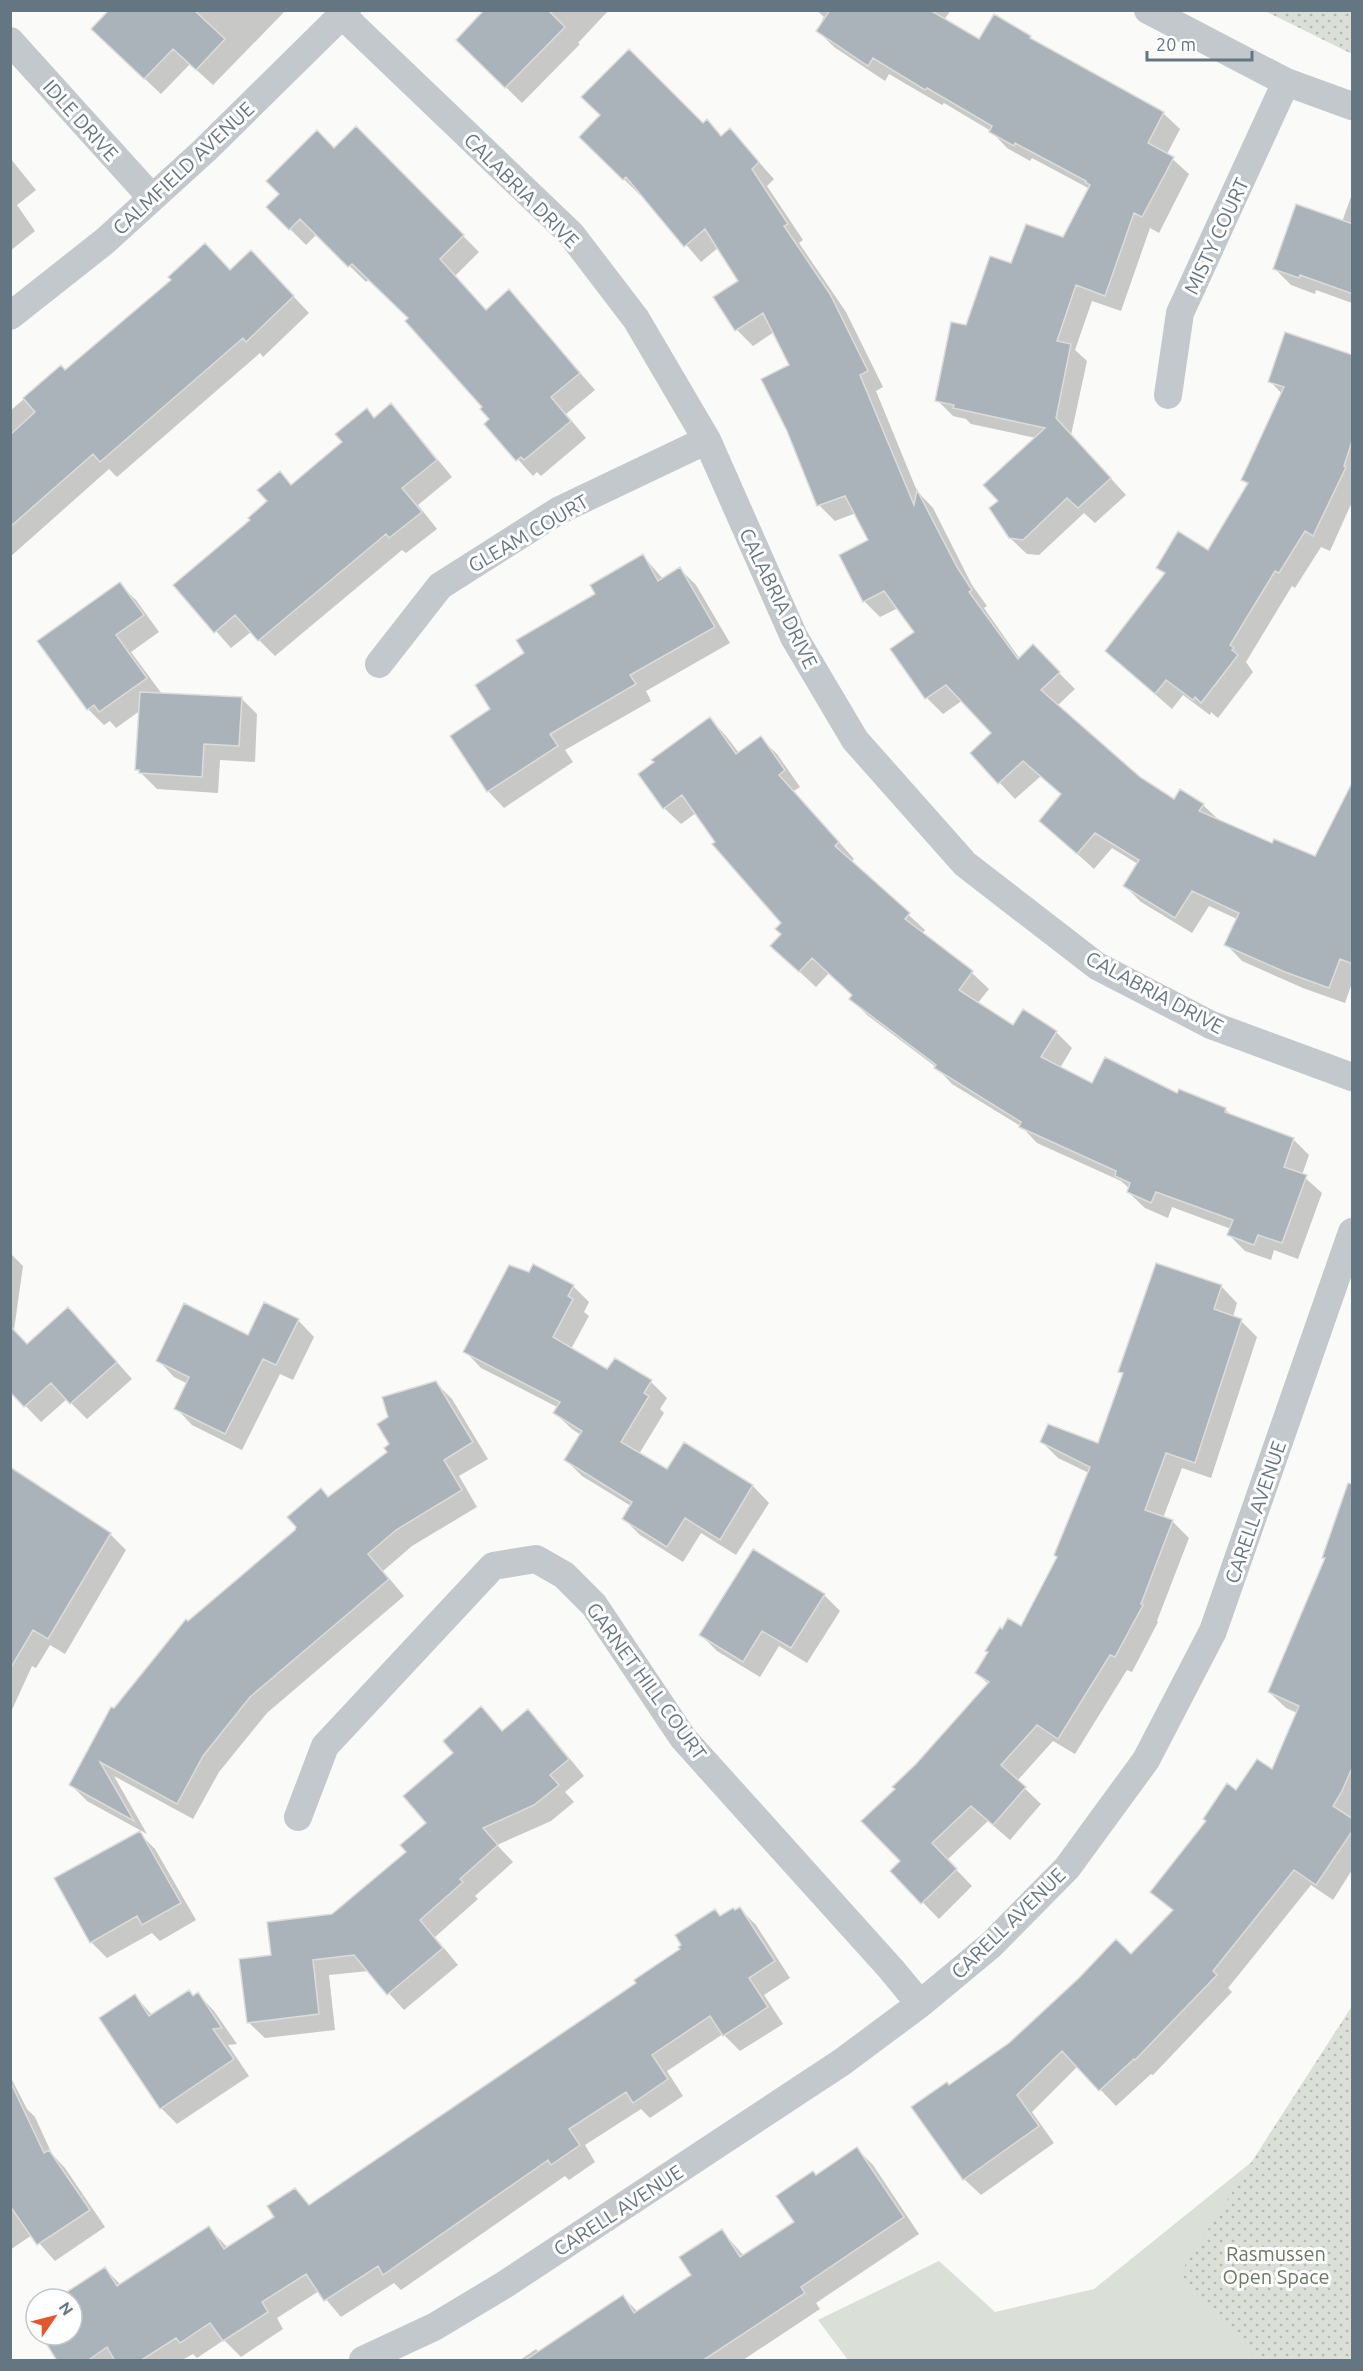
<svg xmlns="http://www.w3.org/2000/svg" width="1363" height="2371" viewBox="0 0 1363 2371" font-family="Ubuntu,sans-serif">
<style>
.grass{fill:#dadfd7}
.park{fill:url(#park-dots)}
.shadow{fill:#0003}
.building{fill:#aab3b9;stroke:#dcdcda;stroke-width:1.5}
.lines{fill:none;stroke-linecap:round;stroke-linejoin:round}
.minor{stroke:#c3c8cc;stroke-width:28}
.labels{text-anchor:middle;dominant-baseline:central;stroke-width:6;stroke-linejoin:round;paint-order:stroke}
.street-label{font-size:20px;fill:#657683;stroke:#fff}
.park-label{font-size:20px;fill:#687a64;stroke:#fff}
</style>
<defs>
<pattern id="park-dots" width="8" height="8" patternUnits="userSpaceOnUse" patternTransform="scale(1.5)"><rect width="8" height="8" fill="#dadfd7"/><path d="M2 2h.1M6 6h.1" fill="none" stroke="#b4b9b4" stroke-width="1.8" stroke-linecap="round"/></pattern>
</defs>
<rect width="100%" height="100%" fill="#fafaf8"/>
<path class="grass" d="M1352 2081V2360H848L818 2320 939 2261 995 2312 1094 2289Z"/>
<path class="park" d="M1265 11H1352V54Z
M1352 2006V2360H1257L1180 2273Z"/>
<path class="shadow" d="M118 10H286L213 85 190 64 161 94 113 49Z
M486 10H609L578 43 580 44 522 103 458 40Z
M816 10H951L944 20 980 41 1030 37 1035 42 1163 113 1180 129 1167 154 1189 174 1159 233 1150 228 1121 311 1092 301 1075 350 1087 361 1071 435 1126 495 1095 523 1084 513 1039 555 1027 554 1010 538 1000 501 1036 438 971 424 966 419 953 416 937 400 967 326 1012 265 1064 239 1090 189 1032 158 1030 161 1007 148 991 131 944 103 942 105 889 74 885 81 834 47 818 31 824 21 822 20 824 17Z
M707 122 722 137 730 130 774 179 767 186 803 240 799 243 846 312 883 387 876 391 917 491 933 508 972 585 987 606 984 608 1020 659 1049 663 1075 689 1057 706 1140 778 1174 801 1203 805 1220 821 1272 845 1315 858 1352 792V983L1345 1003 1303 988 1242 961 1226 944 1237 919 1209 906 1192 933 1141 902 1125 886 1138 864 1112 848 1094 869 1041 821 1062 795 1041 776 1015 799 999 782 993 733 963 700 943 714 927 698 892 650 916 632 898 608 880 617 864 601 870 541 856 513 835 521 819 505 788 431 791 366 774 332 753 346 737 330 715 298 740 281 719 247 701 262 642 193 640 195 581 137 703 125Z
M356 128 479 252 455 276 487 311 509 291 595 390 566 414 586 438 541 476 537 472 533 476 486 424 491 420 484 408 410 318 369 279 366 282 317 234 306 245 268 207Z
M10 158 36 190 17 205 35 231 10 251Z
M1352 194V303L1316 290 1315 294 1291 285 1275 269 1342 222Z
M267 268 309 313 263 357 260 353 117 477 109 469 10 557V411L61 367 66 372 231 271Z
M1352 357V502L1330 551 1321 547 1295 588 1292 586 1246 662 1253 672 1218 718 1211 712 1210 715 1183 695 1172 709 1124 667 1166 575 1158 568 1208 552 1249 486 1242 479 1282 394 1270 381Z
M391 405 407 422 452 477 418 505 437 529 406 553 402 550 275 656 251 632 231 648 175 585 252 520 269 502 279 473 292 486 344 442 367 410 375 419Z
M643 556 663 579 680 569 696 585 730 643 646 691 651 701 565 750 573 762 504 808 488 791 452 736 492 710 526 654Z
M119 584 136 600 159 632 131 652 162 694 241 698 257 714 255 762 220 760 218 793 157 789 137 769 141 710 116 728 110 721 104 725 88 709 39 642Z
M710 719 726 736 739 753 760 738 777 754 800 787 794 791 854 859 851 862 925 930 922 934 972 973 989 989 977 1004 1013 1027 1056 1032 1072 1048 1060 1068 1093 1085 1178 1095 1225 1109 1233 1117 1293 1139 1309 1155 1302 1175 1322 1193 1298 1259 1274 1250 1271 1260 1245 1251 1229 1235 1231 1229 1172 1207 1168 1218 1145 1208 1128 1192 1130 1189 1121 1181 1037 1143 1022 1127 952 1084 936 1067 867 1015 851 999 854 996 829 973 816 987 789 962 783 935V923L696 813 681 824 664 808Z
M10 1253 23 1266 14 1330 28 1345 84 1325 132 1379 87 1419 67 1399 41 1422 10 1390Z
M573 1286 589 1302 584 1312 589 1316 571 1349 608 1371 651 1382 667 1398 660 1409 664 1413 639 1454 667 1472 684 1444 753 1486 769 1503 736 1555 701 1533 683 1562 640 1535 624 1519 631 1506 582 1476 566 1460 581 1435 572 1429 555 1413 559 1408 481 1368 465 1351Z
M1221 1286 1237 1303 1233 1317 1241 1321 1257 1337 1211 1478 1182 1468 1163 1518 1173 1522 1189 1538 1157 1621 1158 1622 1132 1672 1127 1670 1075 1754 1053 1741 1017 1781 1041 1804 1010 1840 988 1821 947 1860 972 1886 939 1919 892 1871 902 1861 897 1789 988 1684 977 1673 1003 1631 1021 1628 1058 1558 1089 1473 1058 1458 1042 1442 1099 1445 1124 1375 1120 1372Z
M298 1320 314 1337 293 1380 280 1374 242 1450 192 1425 176 1408 188 1384 174 1377 158 1360 249 1337Z
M435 1382 452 1399 488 1459 459 1476 477 1507 412 1546 383 1571 404 1596 267 1713 219 1772 193 1819 114 1776 147 1834 87 1801 70 1784 114 1710 188 1623 297 1531 321 1490 329 1498 389 1453Z
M10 1480 110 1534 126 1550 65 1654 50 1645 36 1668 32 1666 10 1714Z
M1352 1527V1817L1351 1820 1352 1870 1333 1900 1311 1885 1228 1988 1232 1992 1153 2075 1151 2074 1116 2106 1078 2066 1032 2112 1054 2143 981 2195 964 2179 913 2108 950 2086 1131 1956 1173 1911 1152 1892 1237 1792 1273 1772 1297 1713 1286 1708 1269 1692 1326 1559 1324 1557Z
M824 1595 840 1611 807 1663 779 1646 760 1677 717 1651 701 1635Z
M481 1708 503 1732 527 1711 544 1727 584 1776 565 1792 574 1802 551 1821 497 1845 513 1862 475 1896 478 1899 435 1937 458 1965 404 2010 369 1971 329 1975 335 2030 265 2038 248 2022 272 1957 332 1915 408 1852 429 1823 455 1753 451 1733Z
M139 1833 155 1849 196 1920 160 1941 152 1933 107 1958 91 1942Z
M740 1909 756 1925 790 1978 764 1995 783 2024 740 2051 723 2034 667 2071 683 2096 650 2118 641 2109 585 2145 595 2162 569 2180 565 2176 401 2290 394 2283 341 2317 319 2291 277 2318 283 2329 241 2357 224 2340 197 2358 193 2354 182 2360H59L42 2335H72V2299H59L105 2269 121 2285 209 2228 228 2248 276 2217 295 2190 311 2206 638 1983 721 1917Z
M198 1994 214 2011 237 2044 228 2045 249 2076 177 2124 161 2108 135 1996 153 2016Z
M10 2076 27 2109 35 2117 52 2154 65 2168 105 2227 55 2261 32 2235 10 2250Z
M857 2149 873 2165 919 2234 816 2303 820 2309 743 2360H520L536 2349 539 2352 623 2297 638 2312 694 2276 722 2231 744 2256 796 2222 817 2176Z
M36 2310V2325L29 2315Z"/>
<path class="building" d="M109 10H194L225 39 196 70 173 49 144 79 91 29Z
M484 10H548L565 27 505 88 456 40Z
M830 10H930L979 39 994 14 1031 36 1030 38 1164 112 1148 143 1174 157 1142 217 1134 213 1105 296 1076 285 1057 341 1071 344 1056 418 1111 478 1078 508 1067 498 1023 540 1009 538 989 508 998 501 983 485 1045 428 953 408 954 405 935 401 951 322 966 325 990 256 1011 263 1026 224 1063 237 1090 185 1085 182 1086 181 1015 143 1014 146 989 132 992 126 927 88 925 90 873 58 868 66 816 31Z
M629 49 703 123 707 119 721 136 730 128 759 162 752 169 788 224 784 226 830 294 868 371 860 375 914 505 917 490 957 567 972 590 969 592 1018 659 1033 644 1060 672 1041 690 1140 777 1174 799 1180 789 1204 804 1199 811 1272 843 1274 839 1315 856 1353 781V964L1340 959 1329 988 1285 972 1224 945 1239 913 1192 891 1175 918 1123 886 1139 860 1095 833 1077 854 1039 821 1061 794 1023 761 998 784 970 753 991 733 946 685 925 699 890 649 914 632 884 591 863 602 839 555 868 540 845 496 817 506 787 431 761 379 789 365 763 313 735 331 713 297 738 281 705 229 684 247 626 177 623 180 579 137 600 115 581 97Z
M356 126 464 235 440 259 486 310 509 289 580 373 551 397 571 421 524 460 521 457 516 461 484 424 489 419 480 409 482 407 405 321 408 318 352 264 348 267 300 219 289 230 266 207 279 194 266 181 317 130 334 148Z
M1296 204 1353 224V294L1300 275 1299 278 1273 269Z
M205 243 230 270 251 250 294 296 246 342 243 338 100 462 93 454 10 527V435L35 412 23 398 61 365 65 370 171 280 168 277Z
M1285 332 1353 355V438L1344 466 1346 467 1313 536 1305 531 1279 573 1275 571 1230 645 1234 648 1232 650 1238 655 1201 703 1195 697 1193 700 1166 680 1155 694 1105 651 1165 573 1156 568 1178 531 1208 550 1248 483 1241 480 1284 387 1268 382Z
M391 403 437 460 402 488 422 512 389 538 386 534 258 641 235 615 214 633 173 585 250 520 248 518 267 501 257 490 280 471 291 485 342 442 335 434 367 408 374 418Z
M643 554 658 581 680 567 715 627 630 675 636 684 550 734 558 746 487 792 450 736 490 709 475 685 524 653 516 640 595 594 590 585Z
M120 582 144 615 116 635 147 678 99 712 94 705 87 710 37 641Z
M140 692 242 697 239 746 204 744 202 777 139 773V770H135Z
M710 717 736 754 761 736 785 770 779 775 839 842 835 846 910 913 905 919 973 971 959 990 1013 1025 1023 1009 1057 1031 1041 1057 1092 1083 1105 1057 1177 1093 1179 1089 1226 1108 1225 1112 1294 1138 1284 1167 1307 1175 1282 1243 1258 1235 1254 1245 1227 1235 1233 1220 1156 1192 1151 1203 1127 1192 1130 1183 1115 1176 1116 1171 1019 1127 1021 1122 934 1068 936 1065 849 999 852 995 812 958 799 972 770 946 781 934 775 929 781 923 712 844 715 842 682 795 663 809 638 774 654 762 651 760Z
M1156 1263 1222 1285 1214 1309 1242 1319 1195 1463 1166 1453 1145 1510 1173 1520 1141 1604 1143 1605 1115 1657 1110 1655 1058 1739 1037 1725 1001 1765 1026 1787 993 1825 971 1806 932 1843 957 1869 921 1904 890 1871 900 1861 861 1821 895 1789 892 1787 916 1764 989 1682 975 1673 988 1652 985 1651 1000 1627 1002 1629 1008 1618 1021 1626 1057 1557 1054 1555 1090 1467 1040 1442 1048 1424 1098 1443 1123 1373 1118 1372Z
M533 1264 574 1285 568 1296 573 1299 553 1337 607 1369 615 1358 652 1380 644 1393 649 1396 621 1442 667 1469 684 1442 753 1485 720 1540 685 1518 667 1547 622 1519 632 1502 564 1460 582 1431 553 1413 560 1402 463 1352 509 1265 529 1272Z
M264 1302 299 1319 276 1365 263 1359 225 1434 174 1409 189 1377 156 1361 184 1303 248 1335Z
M68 1307 117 1362 70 1404 51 1383 24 1407 10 1392V1326L27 1344Z
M436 1381 473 1442 444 1460 462 1490 396 1530 368 1554 389 1579 250 1697 203 1756 177 1804 100 1762 134 1821 69 1785 111 1707 114 1708 186 1619 188 1621 295 1530 296 1527 287 1517 321 1488 328 1497 387 1452 384 1448 389 1444 377 1424 388 1417 382 1397Z
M10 1467 111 1533 48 1639 33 1630 10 1669Z
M1348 1483 1353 1484V1766L1341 1793 1333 1806 1353 1819V1830L1316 1885 1294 1870 1213 1971 1217 1975 1135 2060 1134 2059 1099 2091 1062 2051 1017 2095 1039 2126 963 2180 911 2107 947 2082 949 2085 1009 2043 1079 1978 1116 1939 1131 1954 1173 1910 1150 1892 1206 1821 1203 1819 1227 1783 1236 1790 1257 1759 1272 1769 1299 1706 1268 1692 1325 1558H1322Z
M753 1549 825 1594 791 1648 762 1631 743 1662 699 1635Z
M481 1706 502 1731 528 1709 569 1759 550 1775 559 1785 534 1805 483 1828 498 1845 460 1879 463 1882 420 1920 443 1948 387 1995 354 1955 313 1960 319 2014 247 2023 239 1959 271 1955 267 1922 332 1914 406 1852 400 1845 426 1823 403 1796 453 1753 443 1741Z
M140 1831 181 1903 142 1925 137 1916 90 1943 54 1878Z
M740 1907 775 1961 749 1978 768 2007 723 2036 710 2016 652 2055 668 2079 633 2103 626 2092 569 2129 580 2145 551 2165 548 2160 383 2275 378 2266 324 2301 306 2274 262 2302 268 2312 223 2341 210 2323 180 2343 176 2338 140 2361H115L107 2347 87 2361H57L41 2335H72V2299H56L105 2267 117 2286 209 2226 224 2249 274 2217 267 2206 295 2188 309 2205 636 1983 634 1980 680 1949 678 1947 681 1945 675 1935 715 1909 720 1916 733 1908 735 1910Z
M189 1990 193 1996 198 1992 222 2028 213 2029 234 2059 160 2109 99 2018 135 1994 149 2016Z
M10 2081 44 2153 49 2150 90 2210 37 2245 10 2206Z
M857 2147 904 2217 801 2287 805 2293 702 2361H524L623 2295 634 2313 691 2275 679 2257 722 2229 740 2257 794 2222 776 2196 813 2171 816 2175Z"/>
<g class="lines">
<path class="minor" d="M1148 10 1286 82 1352 106
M342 15 571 234 636 319 707 440 794 637 855 740 965 864 1097 966 1211 1025 1352 1077
M10 41 152 198
M10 316 105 241 205 150 347 10
M1168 395 1180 313 1286 82
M379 664 440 586 558 511 707 440
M298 1817 325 1746 493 1566 536 1559 564 1575 594 1605 683 1738 891 1969 920 2004
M363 2360 434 2327 504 2285 842 2062 920 2004 991 1945 1067 1868 1146 1760 1213 1631 1352 1232"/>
</g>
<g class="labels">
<g class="street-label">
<text transform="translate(81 120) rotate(48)">IDLE DRIVE</text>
<text transform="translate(183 168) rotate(-43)">CALMFIELD AVENUE</text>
<text transform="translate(522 190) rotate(45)">CALABRIA DRIVE</text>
<text transform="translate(1216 236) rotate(-65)">MISTY COURT</text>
<text transform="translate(528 533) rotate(-30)">GLEAM COURT</text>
<text transform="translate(779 598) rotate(64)">CALABRIA DRIVE</text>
<text transform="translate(1155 992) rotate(28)">CALABRIA DRIVE</text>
<text transform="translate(1255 1512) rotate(-71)">CARELL AVENUE</text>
<text transform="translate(647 1681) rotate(54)">GARNET HILL COURT</text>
<text transform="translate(1008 1923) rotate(-44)">CARELL AVENUE</text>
<text transform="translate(618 2210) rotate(-33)">CARELL AVENUE</text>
</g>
<g class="park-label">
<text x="1276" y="2253">Rasmussen<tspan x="1276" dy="23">Open Space</tspan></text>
</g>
</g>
<rect width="1363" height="2371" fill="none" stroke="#657683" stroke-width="24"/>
<g transform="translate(54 2317) rotate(55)"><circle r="28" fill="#ffffff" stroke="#c1c8cd" stroke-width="1.5"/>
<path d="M0-4.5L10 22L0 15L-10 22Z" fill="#e4572e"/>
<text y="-9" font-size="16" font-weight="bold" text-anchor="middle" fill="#657683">N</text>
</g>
<path d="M1147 51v9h105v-9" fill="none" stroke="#657683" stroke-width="3"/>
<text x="1156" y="51" font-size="18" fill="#657683" stroke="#ffffff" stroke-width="4.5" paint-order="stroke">20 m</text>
</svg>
